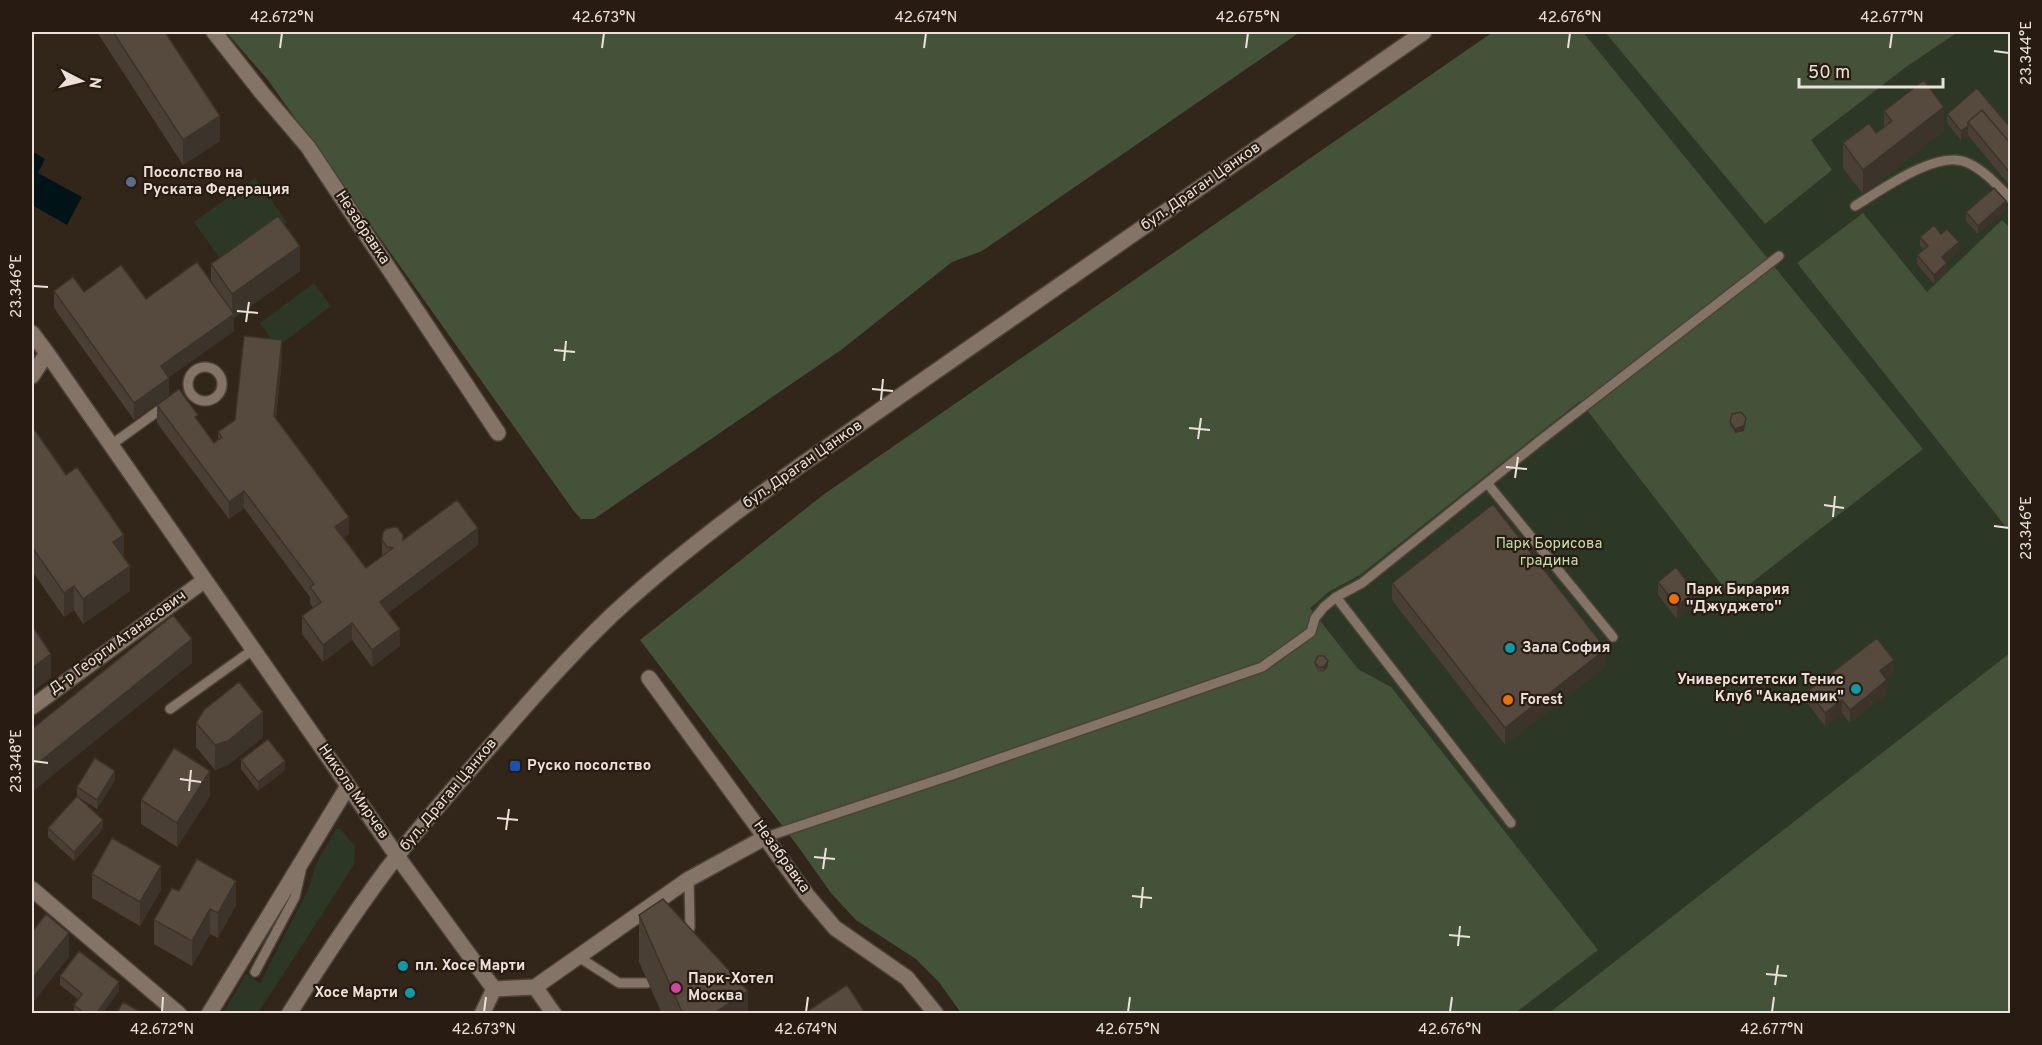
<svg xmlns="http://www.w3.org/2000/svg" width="2042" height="1045" viewBox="0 0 2042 1045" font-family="Overpass,sans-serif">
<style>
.green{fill:#2d3726}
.forest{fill:#45523a}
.water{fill:#001418}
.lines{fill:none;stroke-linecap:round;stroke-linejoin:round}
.lane-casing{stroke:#4c4238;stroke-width:12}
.street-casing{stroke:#4c4238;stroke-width:18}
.secondary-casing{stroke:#4c4238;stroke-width:18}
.lane{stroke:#837467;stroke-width:9}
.street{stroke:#837467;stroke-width:15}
.secondary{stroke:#837467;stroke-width:15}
.wall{fill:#4a3f34}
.shaded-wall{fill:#3c332b}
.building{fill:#56493d;stroke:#3c332b;stroke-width:1.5}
.ticks{fill:none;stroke:#eae2da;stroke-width:2}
.service-dot{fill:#5c6f8a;stroke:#281c12;stroke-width:2}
.food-dot{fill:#e8710a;stroke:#281c12;stroke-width:2}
.culture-dot{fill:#0f9aa8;stroke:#281c12;stroke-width:2}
.transit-dot{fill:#1a4fb4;stroke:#281c12;stroke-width:2}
.hotel-dot{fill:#d1479c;stroke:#281c12;stroke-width:2}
.labels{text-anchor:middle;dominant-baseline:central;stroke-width:4.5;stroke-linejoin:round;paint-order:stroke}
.poi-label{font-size:15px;font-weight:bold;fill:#eae2da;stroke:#281c12;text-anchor:start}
.street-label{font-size:15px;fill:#eae2da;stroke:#281c12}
.park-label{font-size:15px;fill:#c3dead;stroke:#281c12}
.neatline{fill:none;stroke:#eae2da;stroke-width:2}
.ticks-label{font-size:15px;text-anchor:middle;fill:#eae2da}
</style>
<rect width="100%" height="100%" fill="#32261b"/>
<path class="green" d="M1493 32H2010V1013H961L939 982 916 959 856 920 831 893 797 845 640 640 823 495Z
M255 178 287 222 225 266 194 222Z
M314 283 331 306 277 347 260 323Z
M336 829H340L355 846 354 865 258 1013H223L246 974 260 983 308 890 316 864Z"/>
<path class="forest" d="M226 32H1300L982 251 952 262 841 350 594 519H581L573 510 268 80Z
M1493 32H1583L1923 449 1732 598 1580 401 1360 575 1330 591 1310 608 1358 669 1391 687 1598 950 1515 1013H961L939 982 916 959 856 920 831 893 797 845 640 640 823 495Z
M1605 32H1958L1906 67 1811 140 1832 170 1765 224Z
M1863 213 1927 292 2002 220 2010 228V532L1797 263Z
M2010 653V1013H1549Z"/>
<path class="water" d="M32 151 45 159 38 173 82 197 67 225 32 205Z"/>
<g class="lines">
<g class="lane-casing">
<path id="lane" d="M1855 206C1880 191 1938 148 1968 163 1985 171 1997 185 2010 198
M188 384a17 17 0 1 1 34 0a17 17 0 1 1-34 0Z
M111 445 165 406
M1487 483 1613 637
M1336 597 1511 823
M170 709 254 649
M766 837 952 775 1262 667 1311 632 1315 618 1324 607 1336 597 1362 583 1542 439 1779 256
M686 939 690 927 689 879
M577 956 619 983H647
M255 972 295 897 301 871"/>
</g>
<g class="street-casing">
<path id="street" d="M214 32 262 93 308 147 498 433
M32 333 47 353 397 856 494 989
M32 376 47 353
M649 678 807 895 835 928 907 978 936 1014
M32 707 205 580
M32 889 179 1014
M535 987 554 1014
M494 989 535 987 689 879 766 837
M209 1014 348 786
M482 1014 494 989"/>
</g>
<g class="secondary-casing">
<path id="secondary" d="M289 1014C323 960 358 906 397 856 426 819 458 784 488 749 528 703 568 657 612 615 671 560 735 512 801 465L1424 32"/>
</g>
<use href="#lane" class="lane"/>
<use href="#street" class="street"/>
<use href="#secondary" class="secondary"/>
</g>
<path class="wall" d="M97 32H165L220 141 183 165Z
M1884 111 1944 131 1863 194 1843 168V143L1876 133 1884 127Z
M1947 114 2010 127V186L1968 135 1961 140 1947 123Z
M2006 210 1978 234 1966 221V212Z
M1941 234 1959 251 1946 262 1947 272 1934 284 1917 264V255L1923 249 1920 246V237Z
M211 264 300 271 234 318V331L169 377V395L134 420 54 308V291L84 292 146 299 211 281Z
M282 358 276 419 349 534 343 538 366 568 382 556V540H403L478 545 388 613 400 646 372 667 352 640 323 662 302 634V616L313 608 310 604V597L244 508 229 519 157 423V405L198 421 214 443 218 439V432L235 420Z
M1730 422H1746L1744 431 1735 433 1730 426Z
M32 426 124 558 130 591 83 624 74 610 64 617 32 571Z
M1658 582 1695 605 1677 619 1658 595Z
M1392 583 1606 666 1505 745 1392 600Z
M1315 662 1328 666 1324 672H1318L1315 666Z
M1894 673 1886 679 1887 693 1850 723 1842 713 1825 726 1808 704V691Z
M196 723 263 737 228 765 215 770 196 747Z
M241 760 285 770 258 791 241 769Z
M115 780 97 809 77 796V787Z
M210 796 177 847 141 824V800Z
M48 828 103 829 74 861 48 837Z
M92 874 161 890 140 926 92 898Z
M179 891 236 905 218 938 210 934 192 966 154 944V920Z
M639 915 748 1014H662L639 962Z
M60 976 119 991 102 1014H74V1005L78 999 60 985Z"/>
<path class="shaded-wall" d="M1944 107V131L1863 194V170Z
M220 116V141L183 165V140Z
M1968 126V135L1961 140V131Z
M2006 201V210L1978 234V226Z
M1959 242V251L1942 266V257Z
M300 246V271L234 318V331L161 383V366L232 315V294Z
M1947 263V272L1934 284V275Z
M282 340V358L274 434V416Z
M169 378V395L134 420V403Z
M1746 418 1744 431 1735 433V429Z
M244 491V508L229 519V502Z
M349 517V534L335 544V527Z
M478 528V545L380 619V602Z
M124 535V559L113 542Z
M130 566V591L83 624V599Z
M74 586V610L64 617V593Z
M1695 592V605L1677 619V606Z
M352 623V640L323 662V645Z
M400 629V646L372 667V650Z
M192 639V663L32 792V768Z
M1606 649V666L1505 745V728Z
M51 654V678L32 692V668Z
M1894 660V673L1880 684V671Z
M1328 661V666L1324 672V667Z
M1887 680V693L1850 723V710Z
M1842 700V713L1825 726V713Z
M263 712V737L228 765 215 770V745Z
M285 761V770L258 791V782Z
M115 771V780L97 809V800Z
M210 771V796L177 847V823Z
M103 820V829L74 861V852Z
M161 866V890L140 926V902Z
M236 881V905L218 938V913Z
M33 906V931L32 933V908Z
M210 909V934L192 966V941Z
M69 933V957L32 1004V979Z
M119 982V991L102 1014H96Z
M748 991V1014H713Z"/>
<path class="building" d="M113 32H165L220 116 183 140Z
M1924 80 1944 107 1863 170 1843 143 1869 123 1876 133 1892 121 1884 111Z
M1977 88 2010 127V143L1982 110 1968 122V126L1961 131 1947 114Z
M1982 110 2010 143V173L1968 122Z
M1994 188 2006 201 1978 226 1966 212Z
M278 216 300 246 232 294 211 264Z
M1934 225 1941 234 1947 229 1959 242 1942 257 1947 263 1934 275 1917 255 1928 246 1920 237Z
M197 262 234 314 161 366 169 378 134 403 54 291 73 277 84 292 121 265 146 299Z
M244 336 282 340 274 416 349 517 335 527 366 568 393 548 387 547 382 540 383 532 386 529 394 527 398 528 403 535V540L457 500 478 528 380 602 400 629 372 650 352 623 323 645 302 616 321 602 310 587 314 584 244 491 229 502 157 405 179 389 198 415 195 417 214 443 222 437 218 432 235 420Z
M1741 412 1746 418 1744 426 1735 429 1730 422 1732 414Z
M32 426 66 475 77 467 124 535 113 542 130 566 83 599 74 586 64 593 32 547Z
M1493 504 1606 649 1505 728 1392 583Z
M1676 567 1695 592 1677 606 1658 582Z
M173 615 192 639 32 768V729Z
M32 625 51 654 32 668Z
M1877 638 1894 660 1880 671 1887 680 1850 710 1842 700 1825 713 1808 691Z
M1318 656H1324L1328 661 1324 667H1318L1315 662Z
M239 682 263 712 228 741 215 745 196 723 204 710Z
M268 739 285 761 258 782 241 760Z
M174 748 210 771 177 823 141 800Z
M95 758 115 771 97 800 77 787Z
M77 796 103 820 74 852 48 828Z
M112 838 161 866 140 902 92 874Z
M197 859 236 881 218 913 210 909 192 941 154 920 172 888 179 891Z
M663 899 748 991 713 1014H683L639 915Z
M46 914 69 933 32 979V932Z
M79 951 119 982 96 1014H85L74 1005 82 994 60 976Z
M847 985 866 1014H803Z
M123 1002 144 1014H116Z"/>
<path class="ticks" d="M280 48 282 33M602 48 604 33M924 48 926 33M1246 48 1248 33M1568 48 1570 33M1890 48 1892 33M1994 51 2009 53M33 286 48 287M237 311 258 313M246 322 249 302M554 350 575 352M564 361 566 341M872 389 893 391M881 400 883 379M1189 428 1210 430M1198 439 1201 418M1506 467 1527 469M1515 478 1518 457M1824 505 1844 508M1833 517 1835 496M1994 526 2009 528M33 761 48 763M180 779 201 782M189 791 191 770M497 818 518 820M506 830 509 809M814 857 835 859M823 869 826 848M1132 896 1152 898M1141 908 1143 887M1449 935 1470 937M1458 946 1460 926M1766 974 1787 976M1775 985 1778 965M162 1012 163 997M484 1012 486 997M806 1012 808 997M1128 1012 1130 997M1450 1012 1452 997M1772 1012 1774 997"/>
<circle class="service-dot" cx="131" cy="182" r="6"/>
<g class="food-dot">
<circle cx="1674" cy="599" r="6"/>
<circle cx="1508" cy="700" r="6"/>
</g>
<g class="culture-dot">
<circle cx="1510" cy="648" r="6"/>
<circle cx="1856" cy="689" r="6"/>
<circle cx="403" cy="966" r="6"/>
<circle cx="410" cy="993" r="6"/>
</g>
<rect class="transit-dot" x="509" y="760" width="12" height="12" rx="3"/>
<circle class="hotel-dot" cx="676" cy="988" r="6"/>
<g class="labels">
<g class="poi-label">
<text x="143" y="173">Посолство на<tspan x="143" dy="17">Руската Федерация</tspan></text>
<text x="1686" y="590">Парк Бирария<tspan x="1686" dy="17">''Джуджето''</tspan></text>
<text x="1522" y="648">Зала София</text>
<text x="1844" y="680" text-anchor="end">Университетски Тенис<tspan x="1844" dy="17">Клуб "Академик"</tspan></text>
<text x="1520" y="700">Forest</text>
<text x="527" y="766">Руско посолство</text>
<text x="415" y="966">пл. Хосе Марти</text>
<text x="688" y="979">Парк-Хотел<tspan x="688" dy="17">Москва</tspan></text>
<text x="398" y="993" text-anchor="end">Хосе Марти</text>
</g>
<g class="street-label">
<text transform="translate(1201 187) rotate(-35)">бул. Драган Цанков</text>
<text transform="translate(362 228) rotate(56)">Незабравка</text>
<text transform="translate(803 465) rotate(-35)">бул. Драган Цанков</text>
<text transform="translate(118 643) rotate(-36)">Д-р Георги Атанасович</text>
<text transform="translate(353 792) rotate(55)">Никола Мирчев</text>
<text transform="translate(449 795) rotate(-50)">бул. Драган Цанков</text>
<text transform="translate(781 857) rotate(54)">Незабравка</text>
</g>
<g class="park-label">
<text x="1549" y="544">Парк Борисова<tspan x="1549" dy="17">градина</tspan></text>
</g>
</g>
<rect width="2042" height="1045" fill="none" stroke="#281c12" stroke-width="66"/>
<g transform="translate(81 81) rotate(97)" stroke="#281c12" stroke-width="4.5" paint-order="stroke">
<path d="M0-4.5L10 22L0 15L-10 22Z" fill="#eae2da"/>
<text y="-9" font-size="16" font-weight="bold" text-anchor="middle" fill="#eae2da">N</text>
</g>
<path d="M1799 78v9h144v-9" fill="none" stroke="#eae2da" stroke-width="3"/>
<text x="1808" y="78" font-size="18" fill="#eae2da" stroke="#281c12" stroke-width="4.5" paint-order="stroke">50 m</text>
<rect x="33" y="33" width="1976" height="979" class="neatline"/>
<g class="ticks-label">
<text x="282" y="22">42.672°N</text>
<text x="604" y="22">42.673°N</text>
<text x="926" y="22">42.674°N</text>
<text x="1248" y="22">42.675°N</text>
<text x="1570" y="22">42.676°N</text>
<text x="1892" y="22">42.677°N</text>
<text transform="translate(2026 53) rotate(-90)" y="5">23.344°E</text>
<text transform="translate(16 286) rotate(-90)" y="5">23.346°E</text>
<text transform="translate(2026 528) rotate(-90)" y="5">23.346°E</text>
<text transform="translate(16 761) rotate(-90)" y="5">23.348°E</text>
<text x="162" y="1034">42.672°N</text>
<text x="484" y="1034">42.673°N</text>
<text x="806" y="1034">42.674°N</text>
<text x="1128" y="1034">42.675°N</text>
<text x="1450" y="1034">42.676°N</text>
<text x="1772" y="1034">42.677°N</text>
</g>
</svg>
